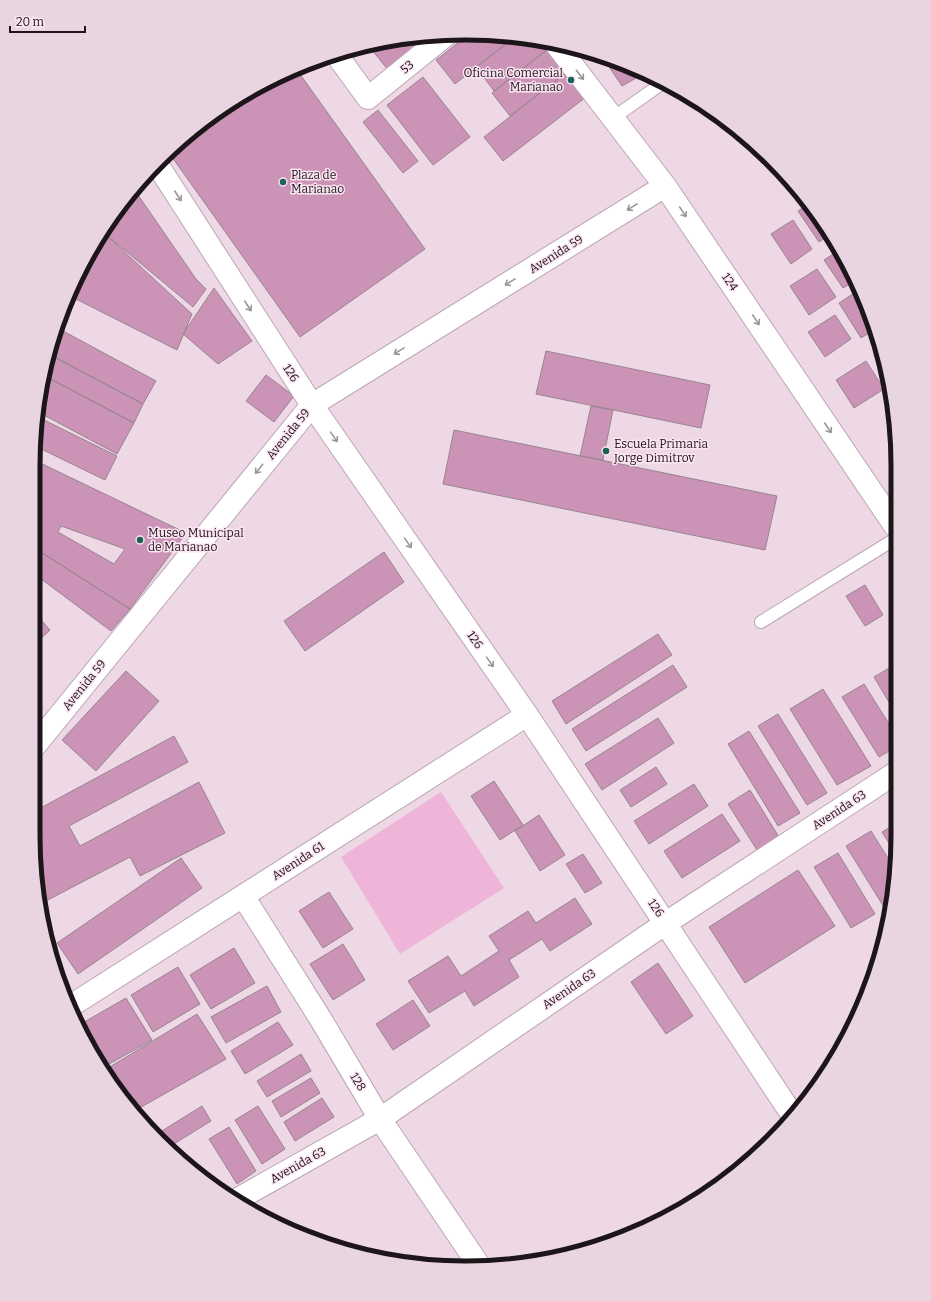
<svg xmlns="http://www.w3.org/2000/svg" width="931" height="1301" viewBox="0 0 931 1301" font-family="Bitter,serif">
<style>
.green{fill:#efb5d9}
.building{fill:#cb93b6;stroke:#988590;fill-rule:evenodd}
.lines{fill:none;stroke-linecap:round;stroke-linejoin:round}
.service-casing{stroke:#bba6b2;stroke-width:14}
.minor-casing{stroke:#bba6b2;stroke-width:24}
.tertiary-casing{stroke:#bba6b2;stroke-width:24}
.service{stroke:#fff;stroke-width:12}
.minor{stroke:#fff;stroke-width:22}
.tertiary{stroke:#fff;stroke-width:22}
.oneway{stroke:#999698}
.poi-dot{fill:#1b6357;stroke:#fbe5f2;stroke-width:1.5}
.labels{text-anchor:middle;dominant-baseline:central;stroke-width:3;stroke-linejoin:round;paint-order:stroke}
.street-label{font-size:12px;fill:#1c1519;stroke:#fbe5f2}
.poi-label{font-size:12px;fill:#1c1519;stroke:#fbe5f2;text-anchor:start}
.rim{fill:none;stroke:#1c1519;stroke-width:5}
</style>
<rect width="100%" height="100%" fill="#eed8e5"/>
<path class="green" d="M441 792 504 888 400 954 341 857Z"/>
<path class="building" d="M494 34 515 37 455 84 436 60 468 35Z
M432 36 388 70 369 46 409 37Z
M515 37 543 42 548 49 494 91 476 67Z
M548 49 567 72 510 116 492 93Z
M603 58H604L645 73 622 86Z
M297 70 425 249 300 337 172 157 184 140 198 130 200 133 230 112 226 107 249 91Z
M567 72 586 97 503 161 484 137Z
M423 77 470 137 433 165 387 105Z
M378 110 418 161 403 173 363 122Z
M136 192 196 279 206 289 193 307 104 233Z
M807 205 828 236 819 242 798 211Z
M793 220 812 249 791 264 771 234Z
M104 233 192 314 177 350 72 297Z
M838 251 853 274 856 280 843 288 824 260Z
M817 269 836 297 809 315 790 286Z
M214 288 252 341 218 364 183 334Z
M859 290 874 330 861 338 839 303Z
M835 315 851 339 825 357 808 332Z
M63 331 156 381 143 404 51 355Z
M882 350 883 353 888 376 874 355Z
M546 351 710 385 701 428 536 394Z
M50 355 143 404 134 423 43 375Z
M866 361 884 389 854 408 836 380Z
M43 375 134 423 117 454 38 412 41 381Z
M266 375 294 396 274 422 246 401Z
M591 406 613 410 603 460 580 456Z
M38 417 117 456 105 480 35 446Z
M454 430 777 496 765 550 443 484Z
M34 460 186 533 130 609 33 547ZM61 526 125 549 114 564 58 532Z
M33 547 130 609 111 631 33 573Z
M384 552 404 582 305 651 284 621Z
M865 585 883 615 865 626 846 596Z
M33 611 50 630 33 646Z
M658 634 672 655 566 724 552 701Z
M896 664V714L874 677Z
M673 665 687 687 586 751 572 729Z
M126 671 159 701 96 771 62 740Z
M864 684 896 735V747L879 757 842 697Z
M823 689 871 766 837 785 790 709Z
M778 714 827 793 807 805 758 726Z
M658 718 674 743 602 790 585 764Z
M749 731 800 813 778 826 728 744Z
M174 736 188 762 69 826 80 846 199 782 225 833 140 876 130 857 42 903 33 836V812Z
M656 767 667 784 631 807 620 790Z
M494 781 523 825 500 840 471 796Z
M694 784 708 806 649 844 634 821Z
M750 790 779 837 757 850 728 804Z
M722 814 740 841 682 878 664 851Z
M539 815 565 855 540 871 515 831Z
M897 823V856L882 832Z
M871 831 896 871 889 910 887 912 846 846Z
M838 853 875 914 851 928 814 867Z
M583 854 602 883 585 893 566 864Z
M181 858 202 888 78 974 57 943Z
M798 870 835 926 745 983 709 927Z
M329 892 353 929 323 948 299 911Z
M575 898 592 924 550 951 542 939 509 960 519 977 474 1006 465 991 429 1013 408 981 448 956 461 976 499 951 489 936 528 911 536 923Z
M343 944 365 980 333 1000 310 964Z
M234 948 255 983 211 1009 190 975Z
M658 963 693 1016 666 1034 631 982Z
M178 967 200 1004 153 1032 131 995Z
M267 986 281 1012 226 1043 211 1017Z
M126 998 152 1040 102 1068 79 1025Z
M413 1000 430 1026 393 1050 376 1024Z
M197 1014 226 1059 136 1110 106 1076 103 1071Z
M278 1022 293 1045 245 1074 231 1051Z
M301 1054 311 1071 267 1097 257 1081Z
M311 1078 320 1093 281 1117 272 1101Z
M322 1098 334 1117 295 1141 284 1122Z
M202 1106 211 1121 169 1147 157 1134Z
M258 1106 285 1149 262 1164 235 1120Z
M229 1127 256 1171 237 1184 209 1139Z
M183 1151 193 1167 191 1168 180 1161 176 1156Z"/>
<g class="lines">
<g class="service-casing">
<path id="service" d="M613 118 664 82
M761 622 895 539"/>
</g>
<g class="minor-casing">
<path id="minor" d="M556 44 665 186 895 526
M336 54 368 98 446 35
M33 748 312 405 665 186
M243 896 320 1018 380 1119 478 1264
M69 1007 527 715
M238 1199 380 1119 666 923 897 772"/>
</g>
<g class="tertiary-casing">
<path id="tertiary" d="M157 164 312 405 527 715 793 1116"/>
</g>
<use href="#service" class="service"/>
<use href="#minor" class="minor"/>
<use href="#tertiary" class="tertiary"/>
</g>
<defs><path id="oneway-shaft" d="M-6 0H5M1.5-3L5.5 0L1.5 3" fill="none" stroke-width="1.6" stroke-linecap="round" stroke-linejoin="round"/></defs>
<g class="oneway">
<use href="#oneway-shaft" transform="translate(580 75) rotate(52)"/>
<use href="#oneway-shaft" transform="translate(178 196) rotate(57)"/>
<use href="#oneway-shaft" transform="translate(632 207) rotate(148)"/>
<use href="#oneway-shaft" transform="translate(683 212) rotate(56)"/>
<use href="#oneway-shaft" transform="translate(510 282) rotate(148)"/>
<use href="#oneway-shaft" transform="translate(248 306) rotate(57)"/>
<use href="#oneway-shaft" transform="translate(756 320) rotate(56)"/>
<use href="#oneway-shaft" transform="translate(399 351) rotate(148)"/>
<use href="#oneway-shaft" transform="translate(828 428) rotate(56)"/>
<use href="#oneway-shaft" transform="translate(334 437) rotate(55)"/>
<use href="#oneway-shaft" transform="translate(259 469) rotate(129)"/>
<use href="#oneway-shaft" transform="translate(408 543) rotate(55)"/>
<use href="#oneway-shaft" transform="translate(490 662) rotate(55)"/>
</g>
<g class="poi-dot">
<circle cx="571" cy="80" r="4"/>
<circle cx="283" cy="182" r="4"/>
<circle cx="606" cy="451" r="4"/>
<circle cx="140" cy="540" r="4"/>
</g>
<g class="labels">
<g class="street-label">
<text transform="translate(407 67) rotate(-39)">53</text>
<text transform="translate(556 254) rotate(-32)">Avenida 59</text>
<text transform="translate(730 282) rotate(56)">124</text>
<text transform="translate(291 373) rotate(57)">126</text>
<text transform="translate(288 434) rotate(-51)">Avenida 59</text>
<text transform="translate(475 640) rotate(55)">126</text>
<text transform="translate(84 685) rotate(-51)">Avenida 59</text>
<text transform="translate(839 810) rotate(-33)">Avenida 63</text>
<text transform="translate(298 861) rotate(-33)">Avenida 61</text>
<text transform="translate(656 908) rotate(56)">126</text>
<text transform="translate(569 989) rotate(-34)">Avenida 63</text>
<text transform="translate(358 1082) rotate(59)">128</text>
<text transform="translate(298 1165) rotate(-29)">Avenida 63</text>
</g>
<g class="poi-label">
<text x="563" y="73" text-anchor="end">Oficina Comercial<tspan x="563" dy="14">Marianao</tspan></text>
<text x="291" y="175">Plaza de<tspan x="291" dy="14">Marianao</tspan></text>
<text x="614" y="444">Escuela Primaria<tspan x="614" dy="14">Jorge Dimitrov</tspan></text>
<text x="148" y="533">Museo Municipal<tspan x="148" dy="14">de Marianao</tspan></text>
</g>
</g>
<path d="M0 0H931V1301H0ZM465 40H466A425 425 0 0 1 891 465V836A425 425 0 0 1 466 1261H465A425 425 0 0 1 40 836V465A425 425 0 0 1 465 40Z" fill="#e9d4e1" fill-rule="evenodd"/>
<path class="rim" d="M465 40H466A425 425 0 0 1 891 465V836A425 425 0 0 1 466 1261H465A425 425 0 0 1 40 836V465A425 425 0 0 1 465 40Z"/>
<path d="M10 26v6h75v-6" fill="none" stroke="#1c1519" stroke-width="2"/>
<text x="16" y="26" font-size="12" fill="#1c1519" stroke="#fbe5f2" stroke-width="3" paint-order="stroke">20 m</text>
</svg>
